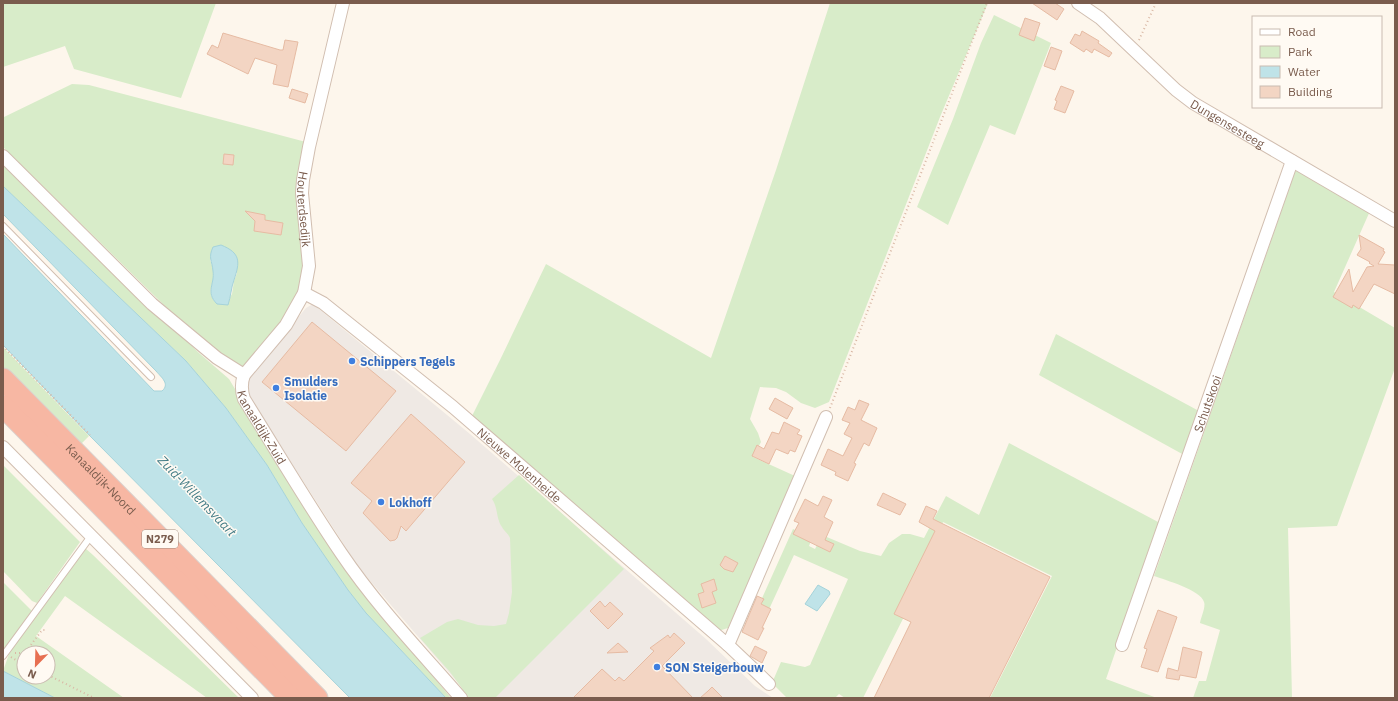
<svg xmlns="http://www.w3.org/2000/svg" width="1398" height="701" viewBox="0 0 1398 701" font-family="'IBM Plex Sans',sans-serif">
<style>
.industrial{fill:#efe9e4}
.green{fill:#d8ecc9;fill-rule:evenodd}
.water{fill:#bfe3e8;stroke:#a5d3da}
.building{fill:#f3d5c3;stroke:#e6bba3}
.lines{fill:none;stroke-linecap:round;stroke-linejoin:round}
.lane-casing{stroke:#d1beb0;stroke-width:8}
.street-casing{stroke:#d1beb0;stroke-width:14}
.highway-casing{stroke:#dad1cd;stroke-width:23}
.path{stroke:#d9b8a5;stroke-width:2;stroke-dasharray:1 3;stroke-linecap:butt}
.lane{stroke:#fff;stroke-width:6}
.street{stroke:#fff;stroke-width:12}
.highway{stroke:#f7b7a3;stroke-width:21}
.shop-dot{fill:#3f7fe0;stroke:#fffaf3;stroke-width:1.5}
.labels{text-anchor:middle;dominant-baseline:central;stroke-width:3;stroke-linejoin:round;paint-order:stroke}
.shield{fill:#fffaf3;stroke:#a28b7f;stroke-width:1}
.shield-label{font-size:11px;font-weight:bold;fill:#7a5c4d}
.street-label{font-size:12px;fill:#7a5c4d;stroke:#fffaf3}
.shop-label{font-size:12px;font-weight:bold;fill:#366cbe;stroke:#fffaf3;text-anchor:start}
.water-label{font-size:13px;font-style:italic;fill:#437c86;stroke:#fffaf3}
</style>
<rect width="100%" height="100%" fill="#fdf6ec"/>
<path class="industrial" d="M313 304 470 434 706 639 755 686 773 698H471L359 568 247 394 248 378 306 308Z"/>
<path class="green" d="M3 3H216L181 98 74 69 65 46 3 67Z
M830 3H988L940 117 829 402 815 408 801 403 786 392 776 388 760 387 750 419 758 433 761 442 753 457 795 476 728 628 718 631 472 416 500 360 546 264 711 358 776 170Z
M994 15 1051 43 1015 135 990 125 948 225 917 207 953 119 981 43Z
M72 84 89 85 306 142 304 273 299 289 284 318 244 367 228 360 175 316 3 147V116L4 117ZM210 259 237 273 234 281 232 294 226 304H217C205 292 214 285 214 272 213 268 211 263 210 259Z
M3 162 199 353 229 379 277 459 390 624 451 698H446L366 613 348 590 302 523 267 465 226 408 186 361 3 186Z
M1296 169 1370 211 1334 292 1395 328V368L1337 526 1288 528 1292 698H1193L1199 681H1206L1220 630 1200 623C1201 617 1206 607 1204 602 1201 590 1165 580 1154 576Z
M1056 334 1199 411 1184 455 1039 375Z
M3 347 89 436 78 447 3 369Z
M1009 443 1160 523 1106 679 1157 698H990L1052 576 943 522 918 589 863 698H845L839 694 835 698H787L772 683 781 662 805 667 810 665 848 579 794 555 765 618 755 614 793 529 812 538 809 546 815 549 822 535 860 551 881 556 889 543 902 534H910L924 538 946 496 979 515Z
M3 465 80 542 37 603 32 601 3 571Z
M519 475 624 569 495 698H469L450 672 420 638 447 622 458 619 478 625 494 626 506 624 509 613 512 592 510 538C508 533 504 531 502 527 496 519 498 507 492 499Z
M85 548 93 555 239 698H207L65 596 36 636 124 698H55L3 671 10 651ZM24 653H48V677H24Z
M3 582 32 611 3 651Z"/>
<path class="water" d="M3 186 186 361 226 408 267 465 302 523 348 590 366 613 446 698H350L90 436 3 345V234L154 391H162C170 384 162 378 156 371L3 214Z
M221 245C241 253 240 262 234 280 231 288 231 296 228 305L217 304C205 292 215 284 213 271 212 260 208 258 213 247Z
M818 585 829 591 830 594 817 611 805 604Z
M3 671 55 698H3Z"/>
<path class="building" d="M1032 3H1055L1064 9 1057 20Z
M1025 18 1040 23 1034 41 1019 35Z
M1082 31 1099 41 1098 43 1112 53 1109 57 1094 49 1092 53 1086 49 1084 52 1070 43 1075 34 1080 36Z
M223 33 280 50H283L285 40 298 42 288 87 273 84 277 65 255 58 248 74 207 54 212 45 218 48Z
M1051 47 1062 51 1055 70 1044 66Z
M1061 86 1074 91 1065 113 1054 109 1057 101 1055 100Z
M292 89 308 94 305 103 289 98Z
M224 154 234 155 233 165 223 164Z
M245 211 265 215V220L283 223 281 235 254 231 255 221Z
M1359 235 1384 249 1383 251 1385 252 1378 264 1395 265V294L1374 284 1359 309 1353 305 1352 308 1333 297 1349 269 1353 292 1367 267 1374 266 1369 263 1370 262 1357 255 1361 249Z
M312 322 396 391 346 451 262 382Z
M775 398 793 408 787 419 769 409Z
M859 400 869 404 861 420 877 428 869 446 864 443 854 463 856 464 848 481 835 475 836 472 821 465 828 449 843 456 852 438 844 434 850 423 842 420 848 407 855 410Z
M411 414 465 462 406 531 401 526 397 538 395 540 390 541 363 513 372 501 351 483Z
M784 422 800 430 797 434 802 436 795 452 790 450 788 454 776 449 769 464 752 456 757 445 764 449 772 432 779 434Z
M883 493 906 504 900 515 877 505Z
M823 496 832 500 824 517 833 522 825 540 834 544 830 552 793 534 799 523 794 521 805 499 818 506Z
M926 506 937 511 933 519 1050 577 989 698H874L911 622 894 614 935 531 919 522Z
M725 556 738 563 733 572 724 569 720 565Z
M714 579 717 590 712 592 716 603 702 608 698 594 704 592 701 584Z
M757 596 764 599 761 604 771 609 762 628H764L758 640 742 632Z
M600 601 605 607 610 602 623 614 608 629 590 611Z
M1158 610 1177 617 1158 672 1141 667 1147 649 1144 648Z
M674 633 685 643 662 666 693 698H573L602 669 615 681 619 677 624 681 654 651 650 648 668 635 670 638Z
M618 643 628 652 607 653Z
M755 646 767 652 762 663 750 656Z
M1183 647 1202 652 1196 678 1180 675 1179 680 1166 678 1168 668 1178 671Z
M712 687 723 698H700L708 691Z"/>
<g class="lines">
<g class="lane-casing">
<path id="lane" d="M3 226 151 377
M3 656 91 536"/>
</g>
<g class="street-casing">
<g id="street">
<path id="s1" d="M343 3 309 147 303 180 302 193 309 266 304 293 286 325 244 375C241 383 241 390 244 399 276 450 307 503 341 553 376 605 420 651 461 698"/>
<path id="s2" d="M1078 3 1100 18 1176 90 1193 103 1395 221"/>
<path d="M3 156 152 304 217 358 244 375"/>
<path id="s3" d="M304 293 323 303 453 407 728 645 826 417"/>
<path d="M3 447 252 698"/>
<path d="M728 645 769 684"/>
<path id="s4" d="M1122 645 1292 161"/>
</g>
</g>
<g class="highway-casing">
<g id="highway">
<path id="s5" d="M3 379 317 698"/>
<path d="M3 406 291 698"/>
</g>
</g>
<path class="path" d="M1139 40 1156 3
M3 346 90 435
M830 408 987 3
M15 653H25L42 630H46
M11 657 24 665
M48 675 94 698"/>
<use href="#lane" class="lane"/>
<use href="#street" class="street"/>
<use href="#highway" class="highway"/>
</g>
<g class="shop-dot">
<circle cx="352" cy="361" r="4"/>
<circle cx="276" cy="388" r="4"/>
<circle cx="381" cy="502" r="4"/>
<circle cx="657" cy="667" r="4"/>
</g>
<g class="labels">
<rect class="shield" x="142" y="530" width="36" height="18" rx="3"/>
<g class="shield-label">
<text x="160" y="539">N279</text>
</g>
<g class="street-label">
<text stroke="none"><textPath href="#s2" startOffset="193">Dungensesteeg</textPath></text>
<text stroke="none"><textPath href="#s1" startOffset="211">Houterdsedijk</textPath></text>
<text stroke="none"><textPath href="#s4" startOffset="256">Schutskooi</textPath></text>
<text stroke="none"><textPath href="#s1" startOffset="455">Kanaaldijk-Zuid</textPath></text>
<text stroke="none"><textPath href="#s3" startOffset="276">Nieuwe Molenheide</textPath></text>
<text stroke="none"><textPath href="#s5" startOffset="140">Kanaaldijk-Noord</textPath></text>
</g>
<g class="shop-label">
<text x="360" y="361">Schippers Tegels</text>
<text x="284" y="381">Smulders<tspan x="284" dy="14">Isolatie</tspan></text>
<text x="389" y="502">Lokhoff</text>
<text x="665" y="667">SON Steigerbouw</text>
</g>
<g class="water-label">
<text transform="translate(197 496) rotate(46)">Zuid-Willemsvaart</text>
</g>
</g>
<rect width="1398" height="701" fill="none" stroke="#7a5c4d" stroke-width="8"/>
<rect x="1252" y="16" width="130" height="92" fill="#fffaf3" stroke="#cabbb1"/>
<rect x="1260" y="29" width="20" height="6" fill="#ffffff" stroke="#cabbb1"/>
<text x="1288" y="36" font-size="12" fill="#7a5c4d">Road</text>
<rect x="1260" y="46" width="20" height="12" fill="#d8ecc9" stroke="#cabbb1"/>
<text x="1288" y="56" font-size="12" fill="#7a5c4d">Park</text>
<rect x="1260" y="66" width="20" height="12" fill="#bfe3e8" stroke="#cabbb1"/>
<text x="1288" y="76" font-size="12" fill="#7a5c4d">Water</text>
<rect x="1260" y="86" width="20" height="12" fill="#f3d5c3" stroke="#cabbb1"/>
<text x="1288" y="96" font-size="12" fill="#7a5c4d">Building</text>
<g transform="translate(36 665) rotate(203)"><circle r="19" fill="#fffaf3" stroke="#cabbb1"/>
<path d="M0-3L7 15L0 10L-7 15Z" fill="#e76f51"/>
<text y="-6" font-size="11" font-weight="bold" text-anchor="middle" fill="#7a5c4d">N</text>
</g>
</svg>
